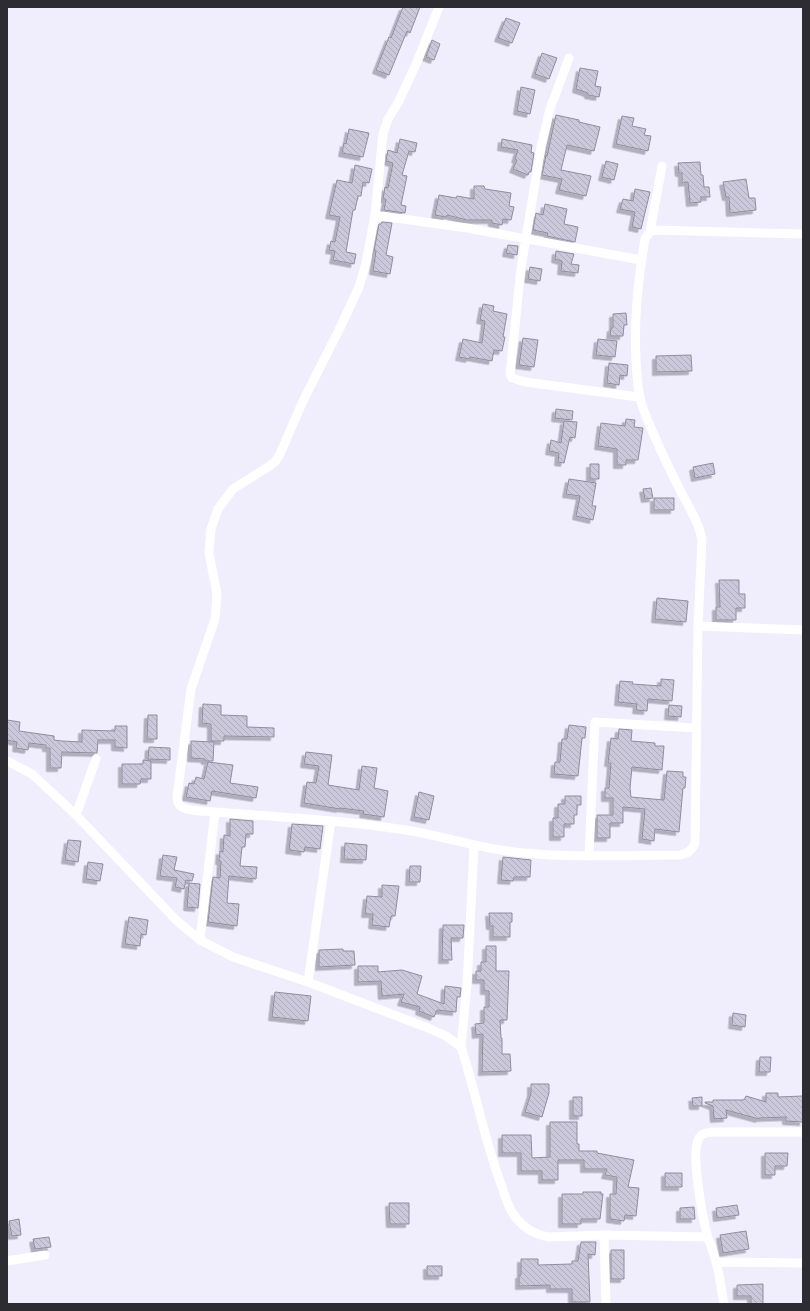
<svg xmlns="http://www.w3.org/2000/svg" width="810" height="1311" viewBox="0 0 810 1311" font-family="Commissioner,sans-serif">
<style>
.building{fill:url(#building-back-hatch);stroke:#908d9f;filter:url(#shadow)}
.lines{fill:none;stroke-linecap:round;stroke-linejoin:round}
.street{stroke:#fff;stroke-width:9}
</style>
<defs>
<pattern id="building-back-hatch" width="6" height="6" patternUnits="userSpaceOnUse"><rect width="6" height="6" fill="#ccc8db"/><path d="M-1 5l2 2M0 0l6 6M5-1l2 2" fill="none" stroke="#b0acbc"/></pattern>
<filter id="shadow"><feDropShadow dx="-3.5" dy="3.5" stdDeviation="0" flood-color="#0004"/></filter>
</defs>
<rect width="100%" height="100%" fill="#f0edfd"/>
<path class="building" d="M403 7H420L410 33 407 31 389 75 376 70 389 37 391 38Z
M506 18 520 23 512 43 498 38Z
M432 40 440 44 434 60 426 57Z
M542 53 557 58 549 79 535 74Z
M580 68 598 71 595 86 601 87 599 97 588 95V93L576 89Z
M521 87 535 90 530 114 517 111Z
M556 115 579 120V122L600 127 594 151 567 145 561 170 591 176 586 196 559 190 562 179 542 175 546 155 547 156Z
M622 116 634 118 632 126 646 129 644 135 651 136 648 151 616 144Z
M349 129 369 133 363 157 342 153 344 143 346 144Z
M400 139 417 143 415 152 409 151 402 175 407 176 401 205 406 206 405 213 384 210 386 199H383L385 187 388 188 393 163 386 161 387 155 388 150 397 153Z
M502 139 532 145 531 152 534 153 531 172H529L528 175 513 169 517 160 515 159 518 150 501 147Z
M606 161 618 164 614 180 602 177Z
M700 162 701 175H703L704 187H709L710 197H701V202L690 203 688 182 682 183V173H679L678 163Z
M355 165 372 169 369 183 363 182 361 196H358L355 210H353L346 252 356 254 354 264 333 260 335 251 329 250 331 241 335 242 340 217 329 215 337 180 352 183Z
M746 179 749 198H755L756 210 730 213 729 197H726L723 182Z
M474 186H484L485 189 511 193 509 206 514 207 511 220 503 219 502 225 492 223V220H467L447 215 446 217 435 215 439 195 456 198 457 196 474 199Z
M635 189 650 192 641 229 632 227 635 212 620 209 623 199 633 201Z
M545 204 567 209 564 224 578 227 575 242 547 236 548 233 533 230 536 213 543 215Z
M382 222 392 223 386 255 393 257 390 274 373 271 376 251H374L379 224H381Z
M508 245 518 246 517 255 506 253Z
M556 251 574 254 571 264 579 265 578 273 561 271 562 261 555 259Z
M530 267 542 269 540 281 528 279Z
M483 304 494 306 493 311 507 314 503 337H505L502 351 494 350 492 361 470 357 469 359 459 357 463 339 482 343 485 321 480 320Z
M626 313 627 325H624L623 336H610L611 328H613V314Z
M523 338 538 340 534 367 519 365Z
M598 339 617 341 615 357 596 355Z
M691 355 692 371 656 372V356Z
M609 363 628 365 627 376 620 375 619 385 607 383Z
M556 409 573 411 572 420 555 418Z
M626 419 635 420 634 427 643 428 638 460H626V465H617V449L598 446 601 423 625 426Z
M564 421 577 422 575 438 570 437 564 463 558 462 559 453 549 451 551 440 561 443Z
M713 463 715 474 695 478 693 467Z
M590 464H599V479H590Z
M569 479 596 483 592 506H596L593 520 576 516 580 496 566 494Z
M651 488 653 498 645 499 643 489Z
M654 498H674V510H654Z
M719 580H739V594H745V608H736V620H716V607H720Z
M657 598 688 601 686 622 655 619Z
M661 679 674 680 672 701 648 699 647 711 636 710 637 704 618 702 620 681 633 682 632 684 661 686Z
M203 704 221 705V715L247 716V727L274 728V737L224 736V741H211V724L202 723Z
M669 705 682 706 681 717 668 716Z
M148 715H157V739H147Z
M7 720 20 722 19 731 54 736V740L62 741 82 742V730L115 731V726H127V748L115 747V740H98L97 753 62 752 61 768H50V748H46V745L29 743 28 750 16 748 17 742 7 740Z
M569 725 586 727 585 738H582L578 776 554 774 555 762H560L562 739H567Z
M619 729 632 730 631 741 655 743V746H664L662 770 632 767 630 788 631 797 664 800 667 771 683 772V777H686L685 788H683L679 832 655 829 654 841 642 839 645 809 623 807V823H610V838H597V815H613V798H605V788H609L611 763H608L611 738 618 739Z
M191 741 214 742 213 761H205V759L191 758Z
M149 747 170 748V760L148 759Z
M306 752 332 755 328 785 359 790 362 766 377 768 374 788 388 791 384 817 363 814 364 811 340 808V809L304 803 307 782 316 783 319 766 304 764Z
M143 760 151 761V779H141L140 784H122V764H143Z
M208 762 233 765 230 783 258 787 256 798 212 791 210 801 186 797 189 783 194 784 196 777 204 779Z
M419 792 434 796 429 820 414 817Z
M565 796H581V805H577V815H574V824H564V837H553V818H558V804H565Z
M230 819 253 821V834H246L245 847H242L240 866 257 867 256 879 229 876 227 903 239 904 237 926 208 922 213 877 220 878 221 861H219L220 851 223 852 224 835 230 836Z
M292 824 323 826 320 849 305 847 304 852 289 850Z
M68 840 81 841 78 862 65 860Z
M345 843 367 845 366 860 344 859Z
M163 855 177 857 174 870 194 874 192 881 186 880 184 889 175 887 177 878 160 876Z
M503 857 531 860 530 877H514L513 881 501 880Z
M88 862 103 864 100 881 86 879Z
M410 866H421L420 882H409Z
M189 883 200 884 198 908 187 907Z
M382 885 399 886 395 916H391L389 927 372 925 373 914H365L367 896 382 897Z
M489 913H512V922H510V937H493V926H490Z
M129 917 148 920 146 935 141 934 140 946 125 944Z
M443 925H464L463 938H451L452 960H442Z
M486 946H496V971H509L507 1020H500L501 1038H502V1054H510L511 1071 482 1072 483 1034 476 1035 475 1024 484 1023V1007H489V991H484V980H476V971H481V962H486Z
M343 949V951H354L355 965 319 967V950Z
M358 966H378V972L402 970 422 976 417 994 444 1004 445 986 461 988 460 997H457L456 1012 437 1010 434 1017 419 1011 420 1007 401 1002 404 994 382 996 381 981 358 982Z
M275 992 311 996 308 1021 272 1017Z
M733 1013 746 1015 745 1027 732 1025Z
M760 1057H771L770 1072H759Z
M531 1084H549V1093L542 1117 525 1112 531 1093Z
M766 1093H778V1097L803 1096V1122L786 1121V1117L759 1118V1119L726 1110 727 1118 714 1119 713 1106 705 1103V1102H713V1100H744L746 1096 766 1102Z
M573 1097H582V1116H573Z
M702 1097V1106H693L692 1098Z
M550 1122H577V1144H579V1151H597V1153L634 1160 628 1187 639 1188 636 1216 625 1215 624 1221 610 1219V1194H616L617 1177 605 1175 607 1169H584V1160H558V1180H542V1171H521V1153H502V1135H531L532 1158 550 1157Z
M765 1153H788L787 1166H775V1175H765Z
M665 1173H682V1187H665Z
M583 1192H601V1194H603L600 1219H581V1224H562V1194H583Z
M389 1203H409V1224H390Z
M737 1205 739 1215 717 1218 716 1208Z
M694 1207 695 1219H680V1208Z
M19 1219 21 1235 12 1236 9 1221Z
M746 1231 749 1249 723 1253 720 1235Z
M49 1237 51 1247 35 1249 33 1239Z
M581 1242H596L595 1255 588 1254 590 1302H572V1289H550V1285L519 1286V1275H521V1259H538V1265L572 1264V1261H578Z
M611 1250H624V1279H611Z
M427 1266H442V1276H427Z
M763 1284V1304H751V1296H737V1285Z"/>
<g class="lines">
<path class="street" d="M569 58 550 109 541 147 521 268 510 374 512 378 525 382 639 397
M375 215 467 228 641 260
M650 232 662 166
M698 626 702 540C699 522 688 506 680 490 668 466 656 441 646 416 638 398 637 379 636 360 634 317 638 281 645 239L650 232 654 230 803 234
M7 761 32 774 76 815 177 921 200 940 233 957 308 982 428 1028 446 1036 461 1047C476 1092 484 1139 501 1184 505 1195 508 1209 516 1218 525 1229 535 1235 549 1237L604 1235 708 1237
M215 812C206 811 182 812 178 803 178 802 177 798 177 797L191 689 215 619 217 594 209 553 211 529 218 509 233 489 268 467 275 462 280 454 303 401 339 330 359 287 366 263 375 215 383 134 388 119 399 101 417 62 439 7
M76 815 96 759
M589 856 595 722 696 728
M200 940 215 812C278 817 342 820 405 830 445 836 483 850 524 853 576 858 629 855 681 855 688 853 691 851 695 844L698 626 803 630
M308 982 331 821
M461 1047 467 985 474 846
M604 1235 606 1304
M7 1261 45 1255
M716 1262 803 1263
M724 1304C721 1290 720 1275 716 1262 714 1253 710 1244 707 1235 703 1218 690 1152 699 1138 702 1133 707 1133 712 1132H803"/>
</g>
<rect width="810" height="1311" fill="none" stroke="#2d2c33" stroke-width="16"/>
</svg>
